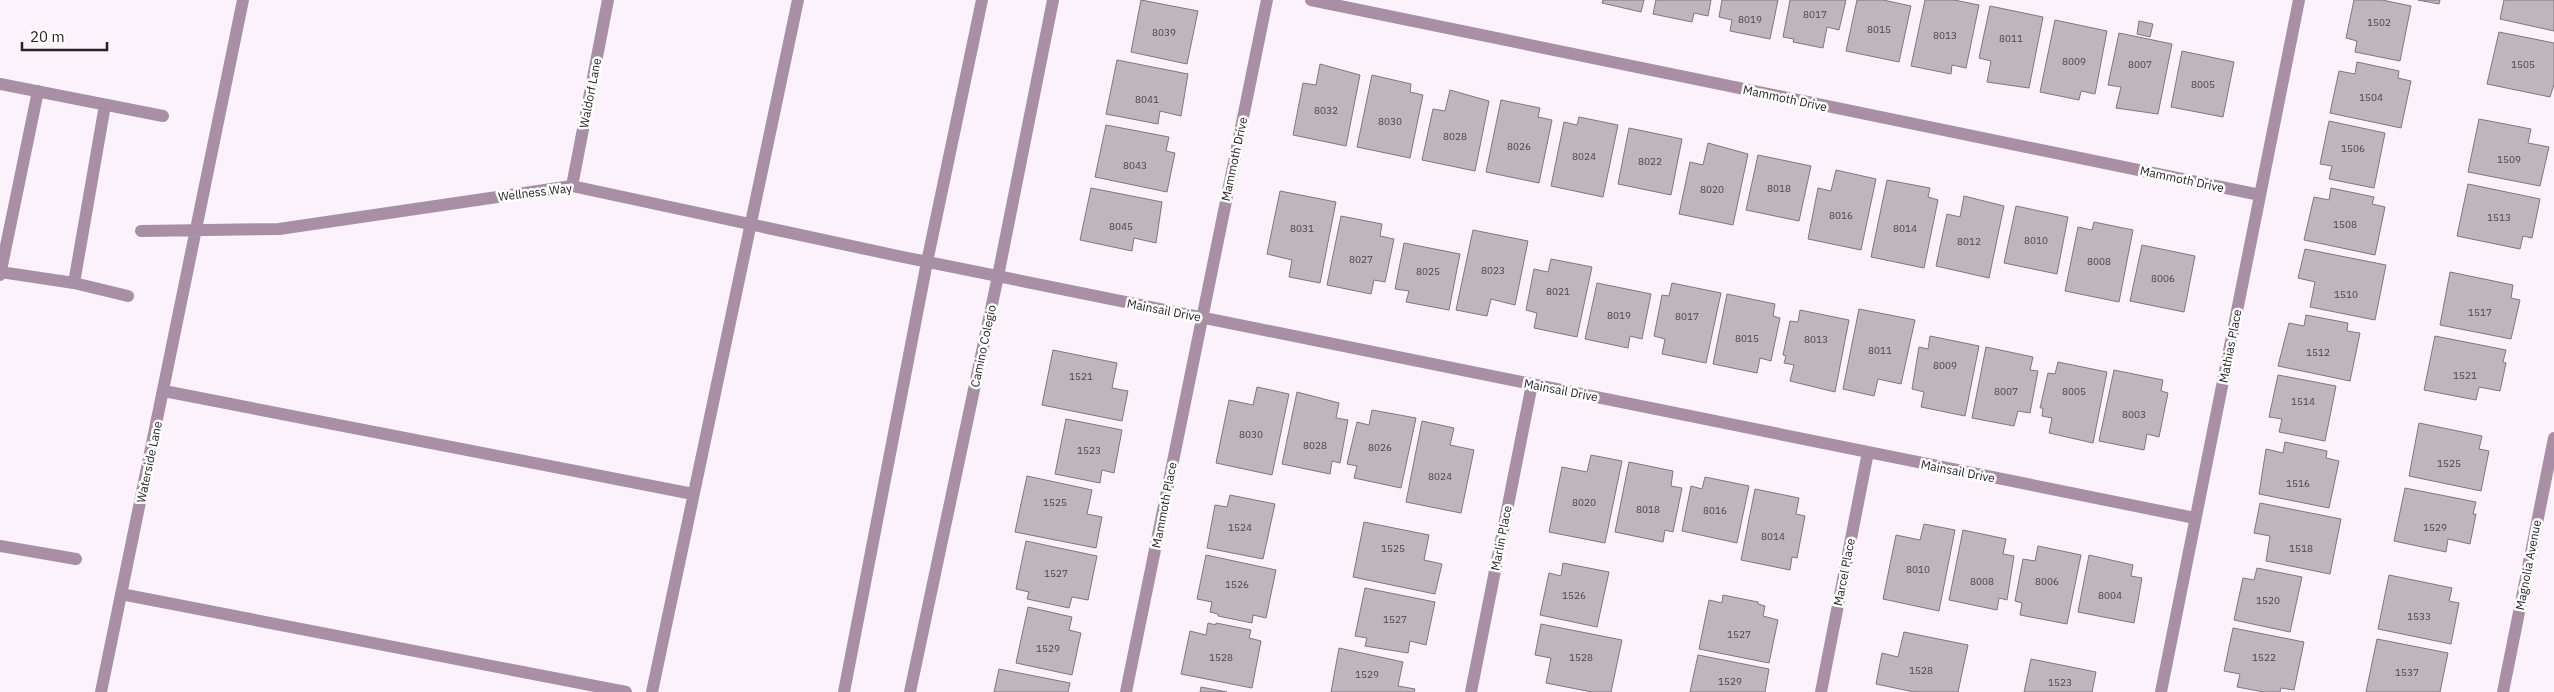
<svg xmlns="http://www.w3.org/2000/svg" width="2554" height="692" viewBox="0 0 2554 692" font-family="'IBM Plex Sans',sans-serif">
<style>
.building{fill:#beb5bd;stroke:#7f767e}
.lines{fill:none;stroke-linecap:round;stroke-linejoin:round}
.minor{stroke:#a88fa6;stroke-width:12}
.labels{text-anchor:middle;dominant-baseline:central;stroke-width:5;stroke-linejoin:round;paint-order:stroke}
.number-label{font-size:10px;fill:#4b464a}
.street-label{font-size:12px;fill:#252124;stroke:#fff}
</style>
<rect width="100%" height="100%" fill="#fcf2fb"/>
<path class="building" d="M1141 0 1198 11 1187 64 1131 52Z
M1603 0H1644L1641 12 1602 3Z
M1656 0H1711L1708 16 1694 13 1692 22 1653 14Z
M1722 0H1778L1770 39 1730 31 1732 20 1719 17Z
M1790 0H1846L1839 30 1827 27 1823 48 1793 42 1794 39 1783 37Z
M1857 0H1883L1911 6 1899 62 1846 51Z
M1925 0H1954L1979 5 1966 68 1952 65 1951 74 1911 66Z
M2354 0H2382L2411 6 2400 61 2355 52 2357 41 2346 38Z
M2418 0H2440L2439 4Z
M2504 0H2554V31L2500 19Z
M1990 6 2043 17 2029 88 1987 82 1991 61 1979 58Z
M2055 20 2107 31 2095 94 2081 91 2079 100 2040 92Z
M2139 21 2153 24 2150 37 2137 34Z
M2499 32 2554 43V84L2550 97 2487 84Z
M2119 33 2172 44 2158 114 2116 108 2121 87 2108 85Z
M2182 51 2234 62 2223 117 2171 107Z
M1117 60 1188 74 1181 116 1160 111 1158 124 1106 114Z
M2357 62 2399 71 2398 78 2411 81 2401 128 2330 113 2339 71 2355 74Z
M1320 64 1360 75 1346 146 1293 135 1303 83 1316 85Z
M1372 75 1411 84 1410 92 1423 95 1410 158 1357 147Z
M1450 90 1489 101 1475 171 1422 160 1433 109 1445 111Z
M1501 100 1540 108 1538 117 1552 120 1539 183 1486 172Z
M1579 117 1618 125 1603 197 1551 186 1564 122 1577 125Z
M2479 119 2531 129 2528 143 2549 147 2540 186 2468 172Z
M2329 121 2385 133 2374 188 2329 179 2332 166 2320 164Z
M1106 125 1169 137 1166 151 1175 153 1167 192 1095 177Z
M1629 128 1682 139 1671 195 1618 184Z
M1708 143 1748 154 1733 225 1679 214 1690 162 1703 165Z
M1758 155 1811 166 1799 221 1746 210Z
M1836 170 1876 179 1861 250 1808 239 1818 188 1831 191Z
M1887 180 1930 188 1928 197 1938 200 1924 268 1871 257Z
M2468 184 2540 199 2532 238 2523 236 2520 249 2457 236Z
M1091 188 1162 202 1156 243 1134 238 1132 251 1080 240Z
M2331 188 2374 197 2372 204 2385 207 2375 255 2304 240 2314 197 2329 200Z
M1280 191 1336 202 1320 283 1289 277 1292 260 1267 254Z
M1964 196 2004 206 1989 278 1936 266 1947 214 1960 217Z
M2016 206 2068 217 2057 274 2004 263Z
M1341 216 1382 224 1380 236 1394 239 1385 282 1374 280 1371 294 1327 285Z
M2094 222 2133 230 2119 302 2065 291 2078 227 2092 230Z
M1473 230 1528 241 1515 305 1491 299 1487 316 1456 310Z
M1404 243 1460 254 1449 310 1406 302 1409 291 1395 289Z
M2142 245 2195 256 2184 312 2130 301Z
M2305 249 2386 265 2375 320 2310 307 2315 282 2298 278Z
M1551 259 1592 267 1577 337 1534 328 1537 313 1526 310 1534 269 1548 272Z
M2450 272 2513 285 2511 298 2520 300 2511 339 2440 325Z
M1597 283 1651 294 1642 339 1630 336 1628 348 1585 339Z
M1672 283 1721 293 1706 363 1662 354 1665 339 1654 336 1662 295 1669 296Z
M1727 294 1775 304 1773 316 1780 318 1771 361 1760 358 1757 373 1713 364Z
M1859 309 1915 320 1901 384 1878 379 1874 396 1843 389Z
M1800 310 1849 320 1835 392 1790 381 1794 365 1784 363 1786 356 1783 355 1790 321 1798 322Z
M2306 315 2348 323 2347 331 2360 333 2350 381 2278 366 2289 323 2304 326Z
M1930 336 1979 346 1965 416 1921 407 1924 392 1912 389 1919 347 1928 349Z
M2435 336 2506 350 2503 362 2506 363 2500 391 2479 387 2476 400 2424 390Z
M1986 347 2033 357 2030 370 2038 371 2030 413 2018 411 2014 426 1972 418Z
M1053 350 1117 363 1112 388 1128 391 1122 421 1042 405Z
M2058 362 2107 372 2093 443 2049 433 2052 418 2042 416 2043 408H2040L2048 373 2055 374Z
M2114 370 2163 380 2161 391 2168 393 2159 437 2147 434 2144 450 2099 441Z
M2278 375 2336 386 2325 441 2279 432 2282 419 2269 417Z
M1257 387 1289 394 1272 475 1216 463 1229 400 1253 405Z
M1297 392 1339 403 1336 418 1348 420 1340 463 1332 461 1330 474 1282 464Z
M1372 410 1416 418 1401 488 1354 478 1357 466 1347 464 1357 422 1369 425Z
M1066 419 1122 430 1114 473 1102 470 1100 483 1055 474Z
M1422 421 1454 428 1450 445 1474 450 1461 513 1406 502Z
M2419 423 2482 436 2479 449 2489 451 2481 491 2409 476Z
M2285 442 2327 451 2326 458 2339 461 2329 508 2259 494 2266 449 2283 453Z
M1591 455 1622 461 1605 543 1549 532 1562 467 1587 472Z
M1629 462 1673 471 1671 486 1682 488 1673 532 1665 530 1663 542 1615 532Z
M1027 476 1092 490 1087 514 1102 517 1096 548 1015 532Z
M1705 477 1749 486 1737 543 1682 531 1691 486 1702 489Z
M2405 488 2476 502 2473 514H2476L2470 544 2448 539 2446 552 2394 541Z
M1755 489 1799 498 1796 514 1805 516 1797 558 1792 557 1790 570 1741 560Z
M1230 495 1275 504 1263 559 1207 548 1215 505 1227 507Z
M2260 503 2341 519 2330 574 2266 561 2270 536 2254 533Z
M1364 522 1429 535 1424 560 1442 564 1435 594 1353 577Z
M1924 524 1955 530 1939 611 1883 599 1896 535 1920 540Z
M1963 530 2006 539 2003 554 2014 556 2007 600 1999 598 1997 610 1949 600Z
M1026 541 1097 556 1088 600 1072 597 1069 608 1027 599 1029 592 1016 589Z
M2038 546 2081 555 2067 624 2020 615 2022 603 2015 601 2023 559 2035 561Z
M1206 555 1276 570 1266 618 1253 615 1252 623 1218 616V614L1210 612 1212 602 1197 599Z
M2089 555 2133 565 2131 576 2142 578 2134 623 2078 612Z
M1563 563 1609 572 1597 627 1540 615 1549 573 1561 576Z
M2257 568 2302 577 2290 632 2234 620 2243 578 2254 580Z
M2389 575 2452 588 2449 601 2459 603 2451 644 2378 629Z
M1365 588 1435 602 1426 645 1410 641 1408 653 1365 646 1367 638 1355 636Z
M1723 595 1758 602V604L1765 606 1763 616 1778 620 1769 663 1699 649 1709 600 1722 603Z
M1028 607 1072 617 1069 630 1081 633 1072 675 1016 663Z
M1208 623 1216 625V623L1251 630 1249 638 1261 641 1252 688 1181 674 1190 631 1206 635Z
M1541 624 1622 640 1611 692H1592L1546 683 1551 658 1535 655Z
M2233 628 2304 642 2294 690 2281 688 2280 692H2264L2237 687 2240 674 2224 671Z
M1904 632 1968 645 1958 692H1914L1876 684 1882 653 1898 657Z
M2377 639 2448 653 2440 692H2366Z
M1339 648 1403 662 1398 686 1415 689 1414 692H1331Z
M1698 655 1769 669 1765 692H1690Z
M2031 659 2096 672 2092 692H2024Z
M999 669 1070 683 1068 692H994Z
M1201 687 1227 692H1200Z"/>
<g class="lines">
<path class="minor" d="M1311 0 2260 195
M0 84 163 116
M572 186 608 0
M141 231 279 229 572 186 903 257 2195 518
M0 272 74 283 128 296
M0 275 38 91
M74 283 105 105
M164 391 693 494
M0 546 76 559
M121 594 626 692
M101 692 243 0
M652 692 798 0
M844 692 927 262 982 0
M910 692 998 276 1053 0
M1126 692 1267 0
M1471 692 1532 384
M1821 692 1868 452
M2161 692 2299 0
M2503 692 2554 438"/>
</g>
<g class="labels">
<g class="number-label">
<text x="1815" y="14">8017</text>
<text x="1750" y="19">8019</text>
<text x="2379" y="22">1502</text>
<text x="1879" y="29">8015</text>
<text x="1164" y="32">8039</text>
<text x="1945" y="35">8013</text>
<text x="2011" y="38">8011</text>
<text x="2074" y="61">8009</text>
<text x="2140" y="64">8007</text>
<text x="2523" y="64">1505</text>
<text x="2203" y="84">8005</text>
<text x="2371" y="97">1504</text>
<text x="1147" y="99">8041</text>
<text x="1326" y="110">8032</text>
<text x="1390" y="121">8030</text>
<text x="1455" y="136">8028</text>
<text x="1519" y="146">8026</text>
<text x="2353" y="148">1506</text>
<text x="1584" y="156">8024</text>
<text x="2509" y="159">1509</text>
<text x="1650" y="161">8022</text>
<text x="1135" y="165">8043</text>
<text x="1779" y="188">8018</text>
<text x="1712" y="189">8020</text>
<text x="1841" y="215">8016</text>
<text x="2499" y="217">1513</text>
<text x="2345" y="224">1508</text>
<text x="1121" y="226">8045</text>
<text x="1302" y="228">8031</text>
<text x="1905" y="228">8014</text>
<text x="2036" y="240">8010</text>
<text x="1969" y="241">8012</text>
<text x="1361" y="259">8027</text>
<text x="2099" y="261">8008</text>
<text x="1493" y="270">8023</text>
<text x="1428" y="271">8025</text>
<text x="2163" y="278">8006</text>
<text x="1558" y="291">8021</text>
<text x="2346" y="294">1510</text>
<text x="2480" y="312">1517</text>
<text x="1619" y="315">8019</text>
<text x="1687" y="316">8017</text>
<text x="1747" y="338">8015</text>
<text x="1816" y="339">8013</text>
<text x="1880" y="350">8011</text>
<text x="2318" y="352">1512</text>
<text x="1945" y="365">8009</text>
<text x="2465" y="375">1521</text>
<text x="1081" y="376">1521</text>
<text x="2006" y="391">8007</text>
<text x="2074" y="391">8005</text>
<text x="2303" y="401">1514</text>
<text x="2134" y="414">8003</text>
<text x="1251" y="434">8030</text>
<text x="1315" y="445">8028</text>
<text x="1380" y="447">8026</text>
<text x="1089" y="450">1523</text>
<text x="2449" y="463">1525</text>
<text x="1440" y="476">8024</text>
<text x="2298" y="483">1516</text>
<text x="1055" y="502">1525</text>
<text x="1584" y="502">8020</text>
<text x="1648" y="509">8018</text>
<text x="1715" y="510">8016</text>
<text x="1240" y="527">1524</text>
<text x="2435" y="527">1529</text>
<text x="1773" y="536">8014</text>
<text x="1393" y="548">1525</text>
<text x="2301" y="548">1518</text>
<text x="1918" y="569">8010</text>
<text x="1056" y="573">1527</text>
<text x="1982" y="581">8008</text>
<text x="2047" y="581">8006</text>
<text x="1237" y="584">1526</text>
<text x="1574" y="595">1526</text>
<text x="2110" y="595">8004</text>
<text x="2268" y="600">1520</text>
<text x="2419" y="616">1533</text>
<text x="1395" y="619">1527</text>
<text x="1739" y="634">1527</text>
<text x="1048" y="648">1529</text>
<text x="1221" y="657">1528</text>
<text x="1581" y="657">1528</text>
<text x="2264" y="657">1522</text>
<text x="1921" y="670">1528</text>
<text x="2407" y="672">1537</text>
<text x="1367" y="674">1529</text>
<text x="1730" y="681">1529</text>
<text x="2060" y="682">1523</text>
</g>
<g class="street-label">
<text transform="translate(590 93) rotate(-79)">Waldorf Lane</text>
<text transform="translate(1785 98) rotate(12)">Mammoth Drive</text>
<text transform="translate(1234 159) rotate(-78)">Mammoth Drive</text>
<text transform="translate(2182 179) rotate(12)">Mammoth Drive</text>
<text transform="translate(535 192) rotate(-7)">Wellness Way</text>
<text transform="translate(1164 310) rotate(11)">Mainsail Drive</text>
<text transform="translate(983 346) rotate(-78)">Camino Colegio</text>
<text transform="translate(2230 346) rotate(-79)">Mathias Place</text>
<text transform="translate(1561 390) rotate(11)">Mainsail Drive</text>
<text transform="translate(149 462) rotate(-78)">Waterside Lane</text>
<text transform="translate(1958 471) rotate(11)">Mainsail Drive</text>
<text transform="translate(1164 505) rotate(-79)">Mammoth Place</text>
<text transform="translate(1501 538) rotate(-79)">Marlin Place</text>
<text transform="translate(2528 565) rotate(-79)">Magnolia Avenue</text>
<text transform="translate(1844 572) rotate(-79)">Marcel Place</text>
</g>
</g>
<path d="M22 42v8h85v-8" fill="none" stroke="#252124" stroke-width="2.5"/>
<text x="30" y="42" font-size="15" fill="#252124" stroke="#ffffff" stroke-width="4" paint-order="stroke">20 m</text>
</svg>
